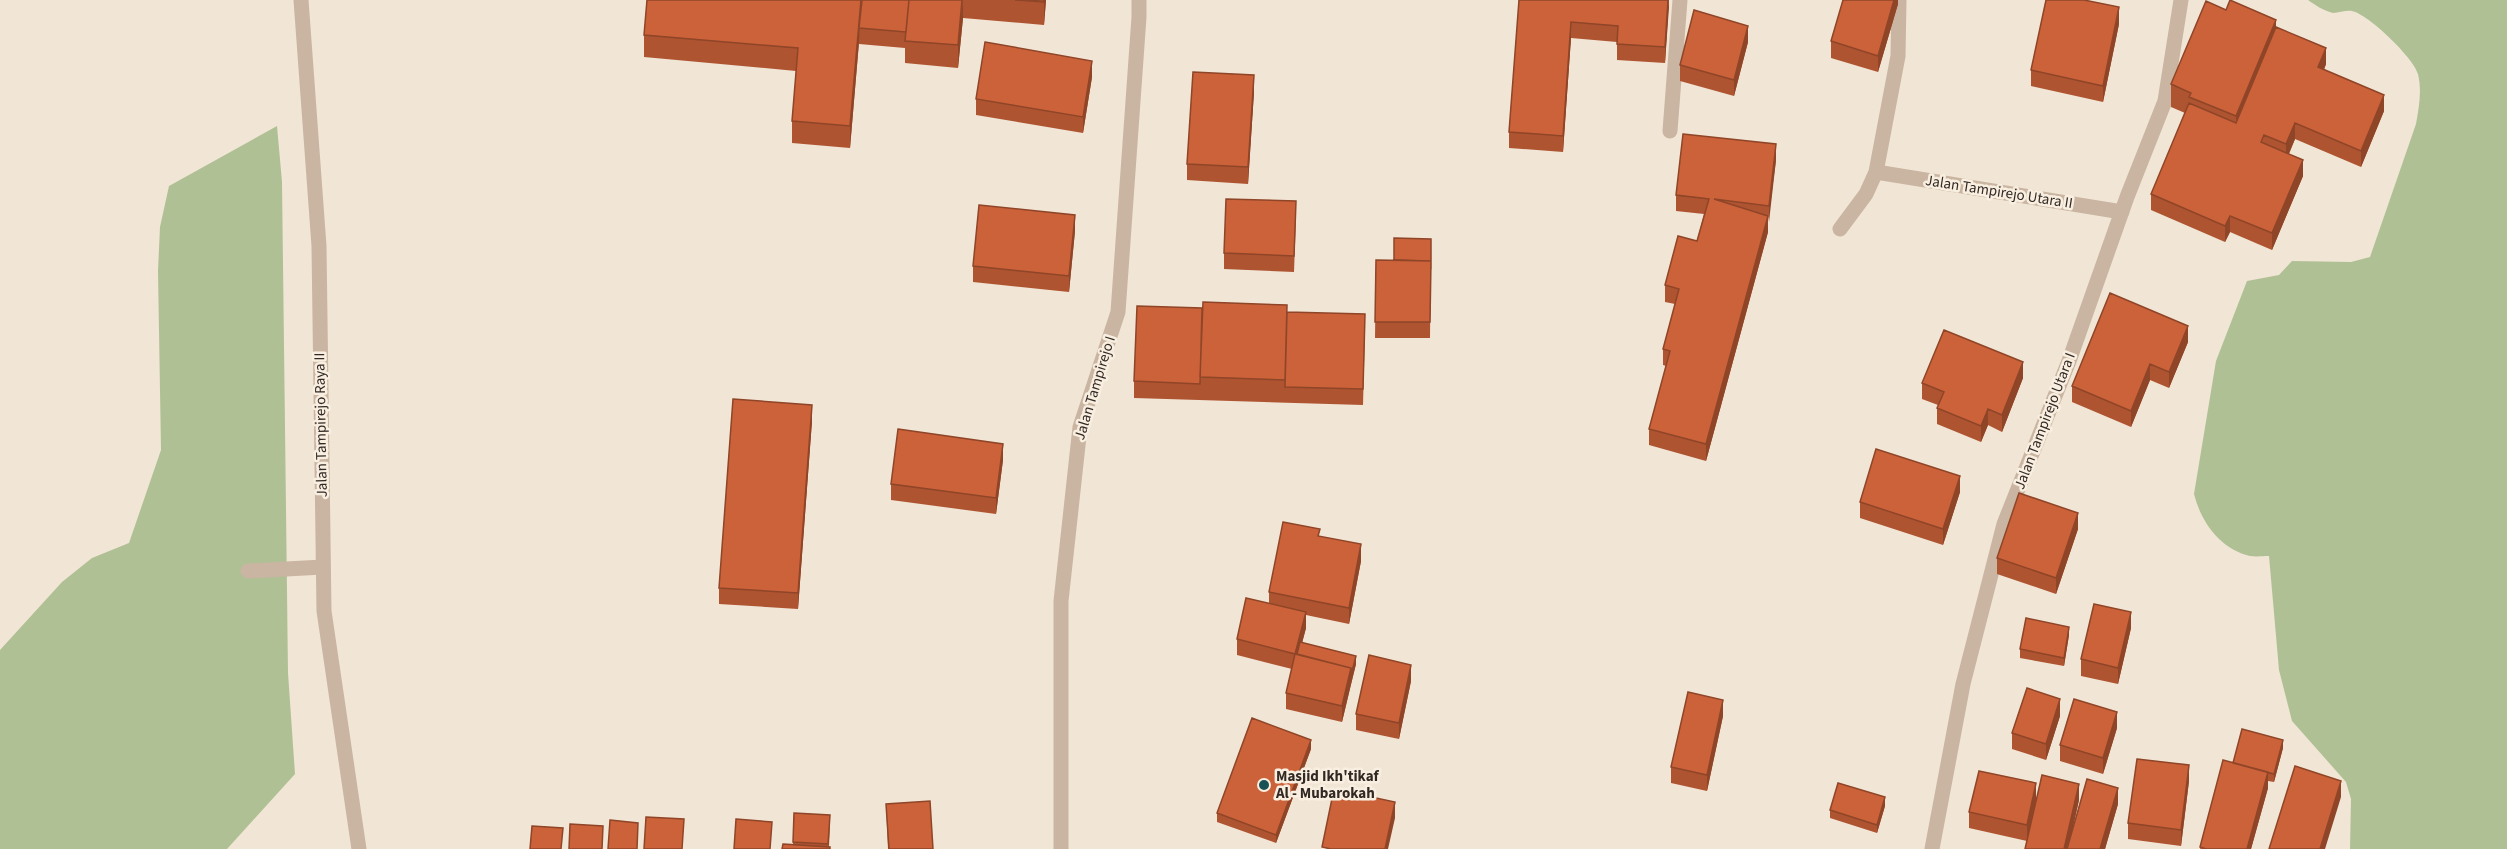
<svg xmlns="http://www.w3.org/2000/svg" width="2507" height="849" viewBox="0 0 2507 849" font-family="'Source Sans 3',sans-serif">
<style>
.green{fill:#b0c095}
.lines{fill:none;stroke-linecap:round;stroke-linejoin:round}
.service{stroke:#c9b5a1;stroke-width:15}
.minor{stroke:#c9b5a1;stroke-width:15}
.wall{fill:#af5431}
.shaded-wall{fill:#8f4528}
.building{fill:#cc6239;stroke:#8f4528;stroke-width:1.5}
.poi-dot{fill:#185056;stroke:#f9efe1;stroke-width:2}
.labels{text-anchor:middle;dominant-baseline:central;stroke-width:5;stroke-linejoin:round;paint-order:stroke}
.street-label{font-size:15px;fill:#332924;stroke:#f9efe1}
.poi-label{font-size:15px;font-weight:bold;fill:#332924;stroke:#f9efe1;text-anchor:start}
</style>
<rect width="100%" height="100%" fill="#f1e5d5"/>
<path class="green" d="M2308 0H2507V849H2350L2351 799 2346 782 2292 721 2279 670 2269 556C2263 556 2256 557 2250 556 2220 549 2201 522 2194 494L2216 361 2247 281 2279 275 2292 261 2351 262 2370 257 2416 124C2419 107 2422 91 2418 74 2414 58 2368 14 2352 11 2346 10 2339 13 2333 13 2324 11 2315 5 2308 0Z
M277 126 282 182 288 673 295 774 227 849H0V650L62 582 92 558 129 543 161 450 158 271 160 227 169 186Z"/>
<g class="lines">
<path class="service" d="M248 571 323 567"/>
<path class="minor" d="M301 0 319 246 324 611 359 849
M1670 131 1680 0
M1876 172 2122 212
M1840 229 1866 194 1876 172 1898 56 1899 0
M1061 849V601L1080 427 1118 312 1139 17V0
M1932 849 1963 684 2004 524 2069 361 2127 197 2165 101 2181 0"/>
</g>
<path class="wall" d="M647 0H1046L1044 25 963 18 958 68 905 63V48L859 44V42L850 148 792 143V121L796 71 644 57V35Z
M1519 0H1669L1665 63 1617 60V42L1571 38 1563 152 1509 148V132Z
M1898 0V4L1878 72 1831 58V41Z
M2226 10 2276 27 2326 64 2324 70 2384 111 2361 167 2295 139 2289 154 2303 176 2272 250 2230 232 2225 242 2151 210V194L2185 113 2171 107V84Z
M2119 24 2103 102 2031 86V70Z
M1748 42 1734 96 1680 81V65Z
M1092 77 1083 133 976 115V99Z
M1254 92 1248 184 1187 180V164Z
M1776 160 1768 222V232L1706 461 1649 445V429L1666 366 1663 365V349L1675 304 1665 302V285L1697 241 1704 214 1676 211V195Z
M1296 217 1294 272 1224 269V253Z
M1075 231 1069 292 973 282V266Z
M1431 239 1430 338H1375L1376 260H1394Z
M1287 312 1365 330 1363 405 1134 398V381Z
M2188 342 2169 388 2150 380 2131 427 2072 402V386Z
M2023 378 2002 432 1988 425 1981 442 1937 424V408L1938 405 1922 399V383Z
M812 421 798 609 719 604V588Z
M1003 460 996 514 891 500V484Z
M1960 492 1943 545 1860 518V502Z
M2078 529 2056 594 1997 574V558Z
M1320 536 1361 561 1349 624 1306 615V628L1302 643 1356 664 1342 722 1286 709V693L1292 669 1237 655V639L1269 603V592Z
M2131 628 2118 684 2081 676V659Z
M2069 635 2064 666 2020 658V649Z
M1411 681 1399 739 1356 730V714Z
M1723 716 1707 791 1671 783V767Z
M2060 716 2046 760 2012 749V733Z
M2117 728 2103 774 2060 761V745Z
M2283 748 2274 782 2268 781V788L2251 849H2200L2233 763Z
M1311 749 1276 843 1217 822V813Z
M2189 781 2181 846 2128 839V823Z
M2036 799 2079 800 2071 836 2118 804 2105 849H2025L2027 841 1969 828V812Z
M886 804 933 849H888Z
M1885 806 1877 833 1830 818V810Z
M794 813 830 824 829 847 793 845Z"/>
<path class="shaded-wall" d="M861 0 859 42 850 148V126Z
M963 0V18L958 68V45Z
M1044 0H1046L1044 25Z
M1668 0 1669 7 1665 63V47Z
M1894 0H1898V4L1878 72V56Z
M2119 7V24L2103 102V86Z
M2276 20V43L2236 139V116Z
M1571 22V38L1563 152V136Z
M1748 26V42L1734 96V80Z
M2326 48V64L2318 83V67Z
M1092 61V77L1083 133V117Z
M1254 75V92L1248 184V167Z
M2384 95V111L2361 167V151Z
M2295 123V139L2286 160V144Z
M1776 144V160L1769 222V206Z
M2303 160V176L2272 250V233Z
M1075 215V231L1069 292V276Z
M1768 216V232L1706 461V444Z
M2230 216V232L2225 242V226Z
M2188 326V342L2169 388V372Z
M2023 362V378L2002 432V415Z
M2150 364V380L2131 427V411Z
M812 405V421L798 609V593Z
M1988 409V425L1981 442V426Z
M1003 444V460L996 514V498Z
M1960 476V492L1943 545V529Z
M2078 513V529L2056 594V578Z
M1361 544V561L1349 624V608Z
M1306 612V628L1297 662 1295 654Z
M2131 612V628L2118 684V668Z
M2069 627V635L2064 666V658Z
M1356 656V664L1351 684V675Z
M1411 665V681L1399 739V723Z
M1351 668V684L1342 722V706Z
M2060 699V716L2046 760V744Z
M1723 700V716L1707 791V775Z
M2117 712V728L2103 774V758Z
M1311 740V749L1276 843V835Z
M2283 740V748L2274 782V774Z
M2189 765V781L2181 846V830Z
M2268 772V788L2251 849H2247Z
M2341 781V797L2325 849H2320Z
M2036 783V799L2027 842V825Z
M2079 784V800L2068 849H2064Z
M2118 788V804L2105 849H2100Z
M1885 797V806L1877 833V825Z
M1395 802V818L1388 849H1385Z"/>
<path class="building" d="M647 0H861L850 126 792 121 798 48 644 35Z
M862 0H909L906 32 859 28Z
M909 0H962L958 45 905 41Z
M1015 0H1044V2Z
M1519 0H1668L1665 47 1617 44 1618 26 1571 22 1563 136 1509 132Z
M1843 0H1894L1878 56 1831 41Z
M2046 0H2084L2119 7 2103 86 2031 70Z
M2230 0 2276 20 2236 116 2189 97 2191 93 2171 84 2206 1 2226 10Z
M1694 10 1748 26 1734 80 1680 65Z
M2276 27 2326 48 2318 67 2384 95 2361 151 2295 123 2286 144 2264 135 2261 142 2303 160 2272 233 2230 216 2225 226 2151 194 2189 103 2236 123Z
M985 42 1092 61 1083 117 976 99Z
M1193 72 1254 75 1248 167 1187 164Z
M1683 134 1776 144 1769 206 1714 199 1768 216 1706 444 1649 429 1670 351 1663 349 1679 289 1665 285 1678 236 1697 241 1709 199 1676 195Z
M1226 199 1296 201 1294 256 1224 253Z
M979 205 1075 215 1069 276 973 266Z
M1394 238 1431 239V269V261L1394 260Z
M1376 260 1431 261 1430 322H1375Z
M2110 293 2188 326 2169 372 2150 364 2131 411 2072 386Z
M1203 302 1287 305 1285 380 1200 377Z
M1137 306 1202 308 1200 384 1134 381Z
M1287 312 1365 314 1363 389 1285 387Z
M1944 330 2023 362 2002 415 1988 409 1981 426 1937 408 1944 392 1922 383Z
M733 399 812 405 798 593 719 588Z
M898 429 1003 444 996 498 891 484Z
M1876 449 1960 476 1943 529 1860 502Z
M2019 493 2078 513 2056 578 1997 558Z
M1283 522 1320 529 1318 536 1361 544 1349 608 1269 592Z
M1246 598 1306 612 1295 654 1237 639Z
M2094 604 2131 612 2118 668 2081 659Z
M2026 618 2069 627 2064 658 2020 649Z
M1300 642 1356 656 1351 675V668L1297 654Z
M1295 654 1351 668 1342 706 1286 693Z
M1369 655 1411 665 1399 723 1356 714Z
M2027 688 2060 699 2046 744 2012 733Z
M1688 692 1723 700 1707 775 1671 767Z
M2074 699 2117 712 2103 758 2060 745Z
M1252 718 1311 740 1276 835 1217 813Z
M2242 729 2283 740 2274 774 2233 763Z
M2137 759 2189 765 2181 830 2128 823Z
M2223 760 2268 772 2247 849H2206L2200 847Z
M2295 766 2341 781 2320 849H2269Z
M1979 771 2036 783 2027 825 1969 812Z
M2042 775 2079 784 2064 849H2025Z
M2087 779 2118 788 2100 849H2067Z
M1838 783 1885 797 1877 825 1830 810Z
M1334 789 1395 802 1385 849H1331L1322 847Z
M930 801 933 849H889L886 804Z
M794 813 830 815 828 844 793 842Z
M646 817 684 819 682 849H644Z
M736 819 772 822 770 849H734Z
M610 820 638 823 637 849H608Z
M570 824 603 826 602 849H569Z
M532 826 563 828 561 849H530Z
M783 844 830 847V849H782Z"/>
<circle class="poi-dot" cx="1264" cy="785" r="6"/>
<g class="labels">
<g class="street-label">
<text transform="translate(1999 192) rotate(9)">Jalan Tampirejo Utara II</text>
<text transform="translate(1095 388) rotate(-73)">Jalan Tampirejo I</text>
<text transform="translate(2045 421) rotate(-69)">Jalan Tampirejo Utara I</text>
<text transform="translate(321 425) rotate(-91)">Jalan Tampirejo Raya II</text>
</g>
<g class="poi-label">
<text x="1276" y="776">Masjid Ikh'tikaf<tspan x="1276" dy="17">Al - Mubarokah</tspan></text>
</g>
</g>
</svg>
